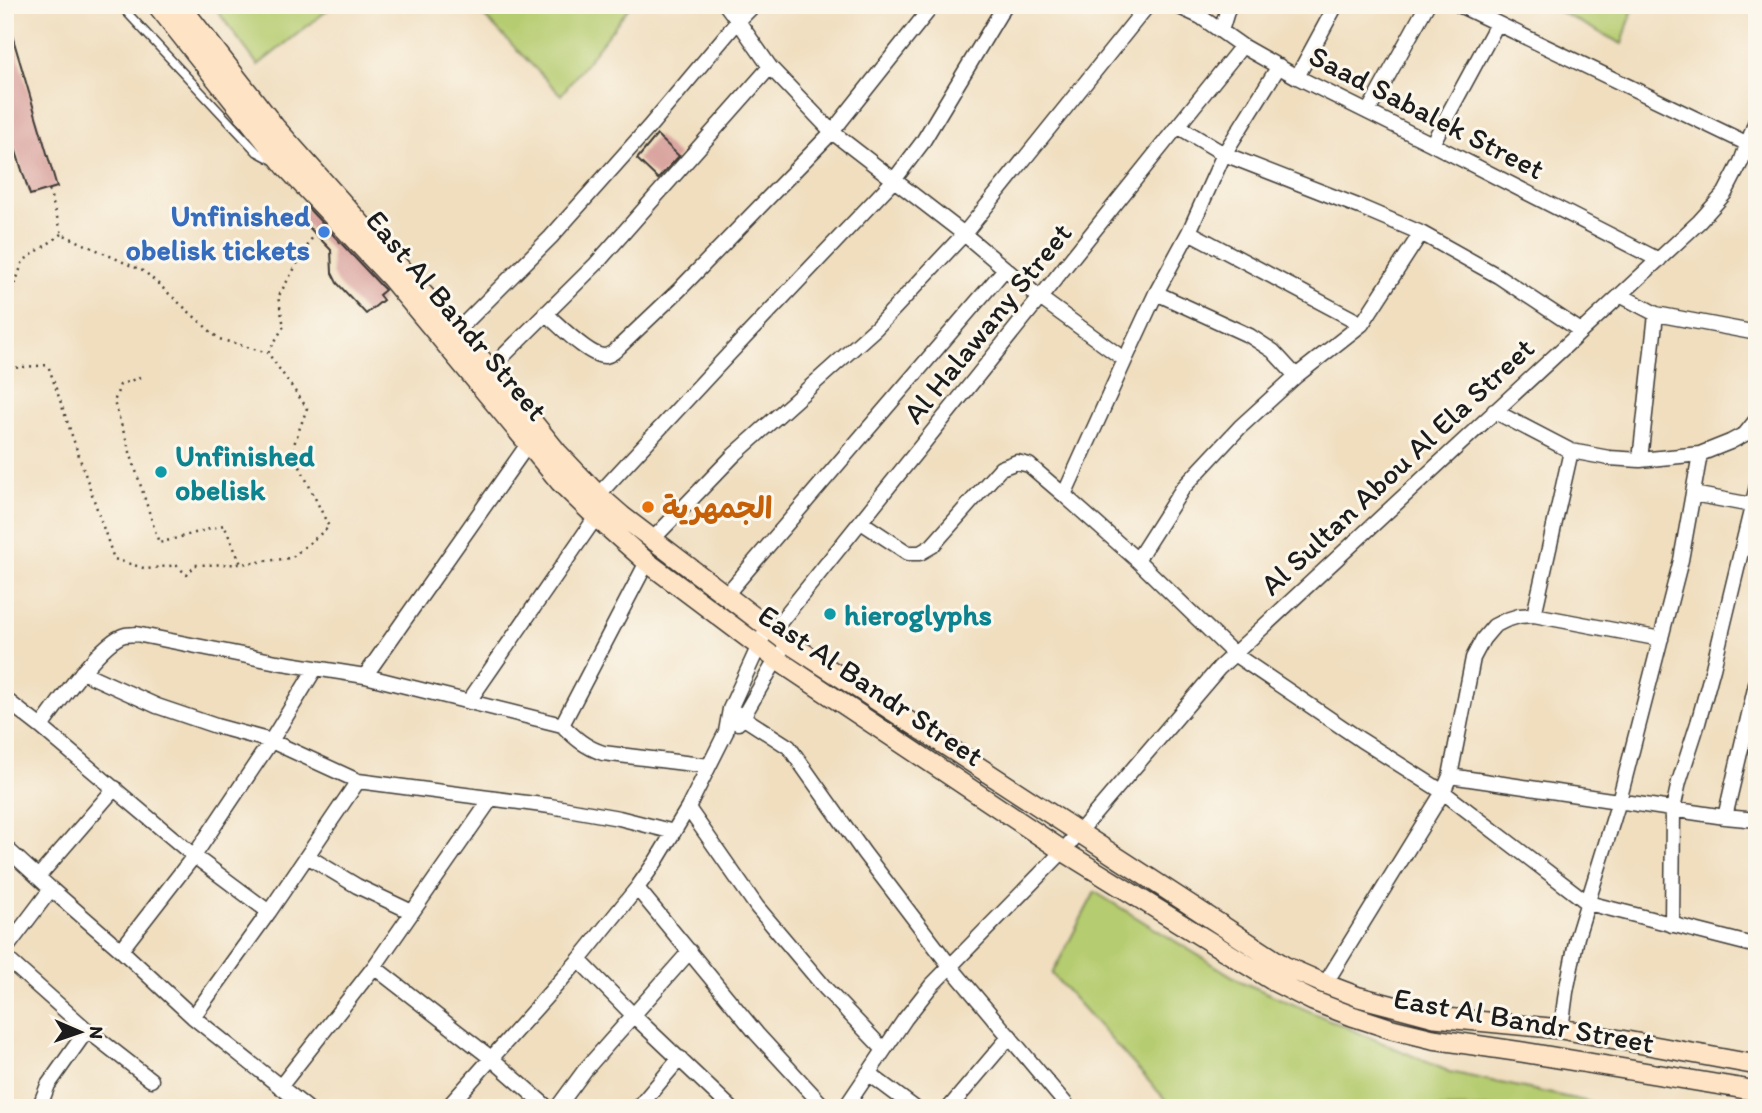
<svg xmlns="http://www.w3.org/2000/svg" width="1762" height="1113" viewBox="0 0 1762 1113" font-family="Itim,'Playpen Sans Arabic',sans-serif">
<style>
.green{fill:#b6cc70;stroke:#697446;stroke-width:2}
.building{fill:#d8a09b}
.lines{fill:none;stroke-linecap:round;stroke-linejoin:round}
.service-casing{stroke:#3c3934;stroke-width:10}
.minor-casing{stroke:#3c3934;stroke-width:17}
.secondary-casing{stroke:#3c3934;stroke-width:22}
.path{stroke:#3c3934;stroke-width:2.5;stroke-dasharray:2 5;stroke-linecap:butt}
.service{stroke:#fff;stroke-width:7}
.minor{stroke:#fff;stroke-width:14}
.secondary{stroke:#fee4c5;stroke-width:19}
.shop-dot{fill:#3f7fe0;stroke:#fbf7ec;stroke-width:2.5}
.culture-dot{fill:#0f9aa8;stroke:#fbf7ec;stroke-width:2.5}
.food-dot{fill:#e8710a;stroke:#fbf7ec;stroke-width:2.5}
.labels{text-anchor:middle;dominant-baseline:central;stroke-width:6;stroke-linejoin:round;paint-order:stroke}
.street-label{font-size:30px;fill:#1c1c1c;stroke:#fbf7ec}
.shop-label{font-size:30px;font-weight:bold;fill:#366cbe;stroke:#fbf7ec;text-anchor:end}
.culture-label{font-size:30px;font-weight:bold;fill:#0d838f;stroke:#fbf7ec;text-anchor:start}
.food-label{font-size:30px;font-weight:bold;fill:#c56008;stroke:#fbf7ec;text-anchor:start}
</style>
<rect width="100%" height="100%" fill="#fbf7ec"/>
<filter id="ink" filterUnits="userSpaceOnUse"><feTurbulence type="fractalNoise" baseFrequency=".0143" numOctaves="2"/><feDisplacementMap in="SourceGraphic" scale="14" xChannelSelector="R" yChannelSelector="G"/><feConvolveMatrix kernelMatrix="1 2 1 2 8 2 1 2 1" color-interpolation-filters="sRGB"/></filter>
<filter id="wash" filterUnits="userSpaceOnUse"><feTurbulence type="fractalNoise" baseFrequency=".00686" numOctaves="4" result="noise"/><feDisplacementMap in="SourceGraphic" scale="28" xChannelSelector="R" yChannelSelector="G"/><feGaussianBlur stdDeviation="1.57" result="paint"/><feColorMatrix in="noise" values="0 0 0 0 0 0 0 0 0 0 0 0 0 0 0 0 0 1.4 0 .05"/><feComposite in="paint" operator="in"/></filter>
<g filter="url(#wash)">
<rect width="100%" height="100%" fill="#f0debf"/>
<path class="green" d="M213 5H334L258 65Z
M428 5H631L561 95 484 16Z
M1547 5H1634L1622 44Z
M1095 892 1242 982 1450 1072 1617 1108H1173L1052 974Z"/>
<g id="blocks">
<path class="building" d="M9 25 57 187 30 195 5 117V26Z
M657 135 679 156 658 179 637 159Z
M307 207 385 290 379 295 383 300 366 314 337 283 332 273 331 250 301 219Z"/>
</g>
</g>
<g filter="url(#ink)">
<use href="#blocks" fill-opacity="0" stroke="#3c3934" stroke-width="2"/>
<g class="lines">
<g class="service-casing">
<path id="service" d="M120 5 257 152 274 161"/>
</g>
<g class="minor-casing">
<path id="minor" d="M726 5 738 21 754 5
M1175 5 1201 17 1242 46 1297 77 1432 144 1659 260
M1459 5 1748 144
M1221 31 1229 5
M1279 66 1224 154 1189 232 1156 293 1125 360 1064 495 1137 560 1234 654 1361 740 1443 792 1588 903 1757 946
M1297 77 1336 5
M1368 112 1427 5
M1179 127 1224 154 1360 207 1421 233 1498 276 1581 331
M1432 144 1497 24
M1189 232 1362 324
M1156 293 1250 336 1273 351 1296 376
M1620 295 1656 314 1757 333
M545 313C557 323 589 357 605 356 611 355 615 351 619 347L679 290 832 132 933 5
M451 337 551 237 649 127 738 21 770 67 832 132 964 234 1040 298 1125 360
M483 376 596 264 770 67
M1494 411 1571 451 1609 458 1640 460 1700 454 1730 442 1745 434 1757 419
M1640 460 1656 314
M1693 494 1757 506
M598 495 729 354 894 180 922 143 1005 5
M861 522 908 553H920L932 546 1001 468 1017 462 1029 465 1064 495
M652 540 734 455 876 328 964 234 1148 5
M1137 560 1183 488 1240 427 1296 376 1362 324 1421 233
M725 596 1005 269
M1534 615 1571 451
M772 632 1242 46
M82 672 157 706 216 726 271 741 358 781 550 806 619 818 674 832
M365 676 533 437
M5 699 41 727 194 856 269 912
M469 701 596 517
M730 709 789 747 864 853 950 966 1069 1108
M738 723 743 717 780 653
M562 725C575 738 585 747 603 753L709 766
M41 727C56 706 102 640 125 635 129 634 133 635 136 634L277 662 365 676 562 725 647 562
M1450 776 1725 817 1757 820
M688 808 757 907 826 989 884 1050
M1725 817 1757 680
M5 847 51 889 121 950 193 1017 307 1108
M307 856 357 886 412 912
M38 877 115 788
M637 888 757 1034 825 1108
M1672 925 1673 809 1679 782 1698 723 1713 668 1757 486
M5 950 51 889
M121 950 194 856 271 741 315 669
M5 957 87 1030 151 1080
M579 960 634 1016 731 1108
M374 967 491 1058 548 1108
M1325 984 1443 792 1450 776 1473 658 1483 639 1494 626 1506 620 1519 616 1534 615 1661 639
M193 1017 269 912 358 781
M1561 1029 1566 992 1577 937 1619 801 1681 560 1700 454
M868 1073 915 1108
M280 1087 374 967 491 799
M39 1108 48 1085 87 1030
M447 1108 579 960 637 888 656 861 688 808 726 732 730 709 767 628
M557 1108 585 1070 690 951
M638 1108 680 1058
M845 1108 905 1019 931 986 1063 851 1219 668 1699 222 1725 193 1741 162 1757 118
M949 1108 1010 1036"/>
</g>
<g class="secondary-casing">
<path id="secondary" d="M157 5 286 167 390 277 560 482 596 517 647 562 776 659 1063 851 1275 982 1313 1001 1352 1016 1392 1029 1433 1039 1522 1052 1757 1091
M180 5 275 127 490 369 557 452 598 495 622 516 787 642 1284 966 1325 984 1359 997 1435 1017 1561 1029 1757 1065"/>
</g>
<path class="path" d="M49 190 62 234 145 272 219 339 268 353
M62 234 23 261 9 301 12 368 48 365 114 559 147 569 176 565 187 575 195 565 241 564
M140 377 120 385 114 402 159 543 224 525 241 564 291 558 329 527 292 450 307 408 268 353 284 326 278 297 315 233"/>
<use href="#service" class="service"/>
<use href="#minor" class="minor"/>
<use href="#secondary" class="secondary"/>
</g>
</g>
<circle class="shop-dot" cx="324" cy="232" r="7"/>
<g class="culture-dot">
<circle cx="161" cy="472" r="7"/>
<circle cx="830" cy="614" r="7"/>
</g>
<circle class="food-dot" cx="648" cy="507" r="7"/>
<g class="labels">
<g class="street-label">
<text transform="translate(1427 112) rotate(27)">Saad Sabalek Street</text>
<text transform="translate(457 315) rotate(50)">East Al Bandr Street</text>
<text transform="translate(987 323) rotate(-51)">Al Halawany Street</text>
<text transform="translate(1397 466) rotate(-43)">Al Sultan Abou Al Ela Street</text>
<text transform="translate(871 685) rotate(34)">East Al Bandr Street</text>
<text transform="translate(1524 1020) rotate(10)">East Al Bandr Street</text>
</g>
<g class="shop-label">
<text x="310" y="215">Unfinished<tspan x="310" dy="34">obelisk tickets</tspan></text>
</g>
<g class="culture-label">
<text x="175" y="455">Unfinished<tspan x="175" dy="34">obelisk</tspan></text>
<text x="844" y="614">hieroglyphs</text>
</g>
<g class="food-label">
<text x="662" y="507">الجمهرية</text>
</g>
</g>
<rect width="1762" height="1113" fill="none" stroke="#fbf7ec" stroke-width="28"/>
<g transform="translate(80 1032) rotate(92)" stroke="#fbf7ec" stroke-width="5" paint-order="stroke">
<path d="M0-5L12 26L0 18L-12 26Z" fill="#1c1c1c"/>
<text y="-10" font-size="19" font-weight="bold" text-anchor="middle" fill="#1c1c1c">N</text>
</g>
</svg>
